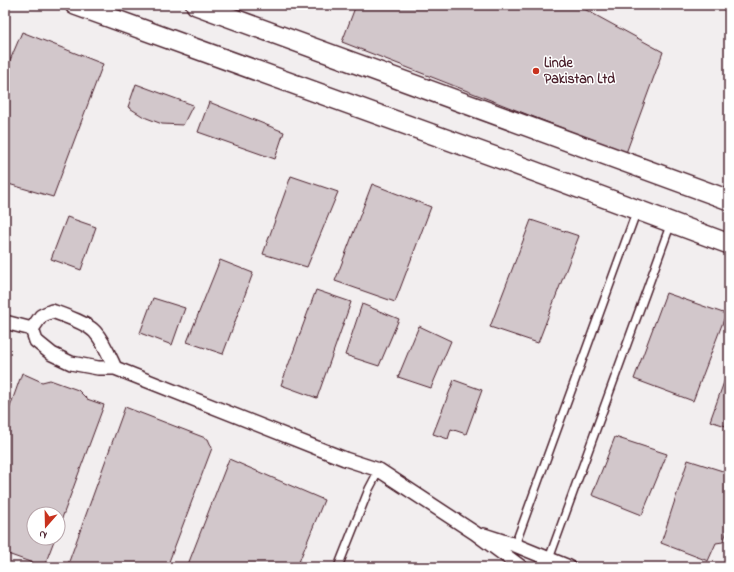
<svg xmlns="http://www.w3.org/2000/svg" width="734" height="572" viewBox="0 0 734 572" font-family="'Indie Flower',sans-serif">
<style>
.built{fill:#f2eeef;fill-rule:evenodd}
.building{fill:#d2c7cb;stroke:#4a1f2b}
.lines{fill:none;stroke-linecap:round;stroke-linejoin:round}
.lane-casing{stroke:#4a1f2b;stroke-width:10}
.street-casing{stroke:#4a1f2b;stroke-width:16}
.secondary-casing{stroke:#4a1f2b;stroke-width:22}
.lane{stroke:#fff;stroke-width:7}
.street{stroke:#fff;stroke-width:13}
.secondary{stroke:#fff;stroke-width:19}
.poi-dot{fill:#c8321e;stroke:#fff;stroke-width:1.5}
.labels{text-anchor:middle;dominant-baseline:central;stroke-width:3;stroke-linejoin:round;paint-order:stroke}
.poi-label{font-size:14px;font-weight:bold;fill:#4a1f2b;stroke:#fff;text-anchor:start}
</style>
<rect width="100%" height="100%" fill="#fff"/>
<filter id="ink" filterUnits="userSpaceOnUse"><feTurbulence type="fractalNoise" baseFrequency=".025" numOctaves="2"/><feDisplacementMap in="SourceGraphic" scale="8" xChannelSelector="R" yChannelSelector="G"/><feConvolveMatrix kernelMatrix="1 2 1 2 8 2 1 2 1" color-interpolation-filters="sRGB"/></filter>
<g filter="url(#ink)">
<path class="built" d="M5 5H729V567H5ZM34 514H58V538H34Z"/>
<path class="building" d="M356 5H577L663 52 626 153 342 42Z
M22 32 103 64 53 197 5 183V72Z
M136 84 193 105 183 125 162 124 144 117 128 107Z
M209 102 284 132 275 159 198 132Z
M291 176 338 192 307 267 263 254Z
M372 184 431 207 395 302 335 281Z
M67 217 96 227 81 270 51 259Z
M531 220 579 236 538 343 490 327Z
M220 260 253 273 223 354 187 342Z
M316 290 351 302 317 398 281 385Z
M666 293 726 314 693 401 634 379Z
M153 298 185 308 172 345 140 333Z
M362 304 399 319 379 366 345 355Z
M419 326 451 341 431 388 398 377Z
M729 368V427L710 421Z
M22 373 42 382 50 380 78 390 87 399 104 405 58 529V514H34V538H55L44 567 5 553V421Z
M454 380 482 390 466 434 451 429 448 439 433 434Z
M125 407 208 439 212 448 167 567H67Z
M615 437 667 454 642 515 592 495Z
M229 459 324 500 297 567H187Z
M688 460 729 473V526L723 542 716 543 708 561 661 543Z"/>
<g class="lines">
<g class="lane-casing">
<path id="lane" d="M515 545 637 210
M338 567 369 489 379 470
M546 567 671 223"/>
</g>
<g class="street-casing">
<path id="street" d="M5 322 32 329
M115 368C109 355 104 342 95 332 87 323 63 315 52 311L41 316 32 329 36 341 52 354 71 363 98 368H115L345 459 379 470 475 533 521 567
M484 535 515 545 569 567"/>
</g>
<g class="secondary-casing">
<path id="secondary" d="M75 5 501 159 729 244
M196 5 729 200"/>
</g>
<use href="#lane" class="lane"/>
<use href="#street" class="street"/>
<use href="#secondary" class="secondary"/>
</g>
</g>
<circle class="poi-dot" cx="536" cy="71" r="4"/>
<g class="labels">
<g class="poi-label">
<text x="544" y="63">Linde<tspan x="544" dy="16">Pakistan Ltd</tspan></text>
</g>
</g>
<rect width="734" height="572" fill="none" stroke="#fff" stroke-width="20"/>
<rect x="10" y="10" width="714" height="552" fill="none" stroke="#4a1f2b" stroke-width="1.5" filter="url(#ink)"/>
<g transform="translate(46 526) rotate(200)"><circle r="19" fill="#ffffff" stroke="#b7a5aa"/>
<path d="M0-3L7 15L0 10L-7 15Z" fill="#c8321e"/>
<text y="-6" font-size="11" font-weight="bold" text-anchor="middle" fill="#4a1f2b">N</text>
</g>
</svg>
